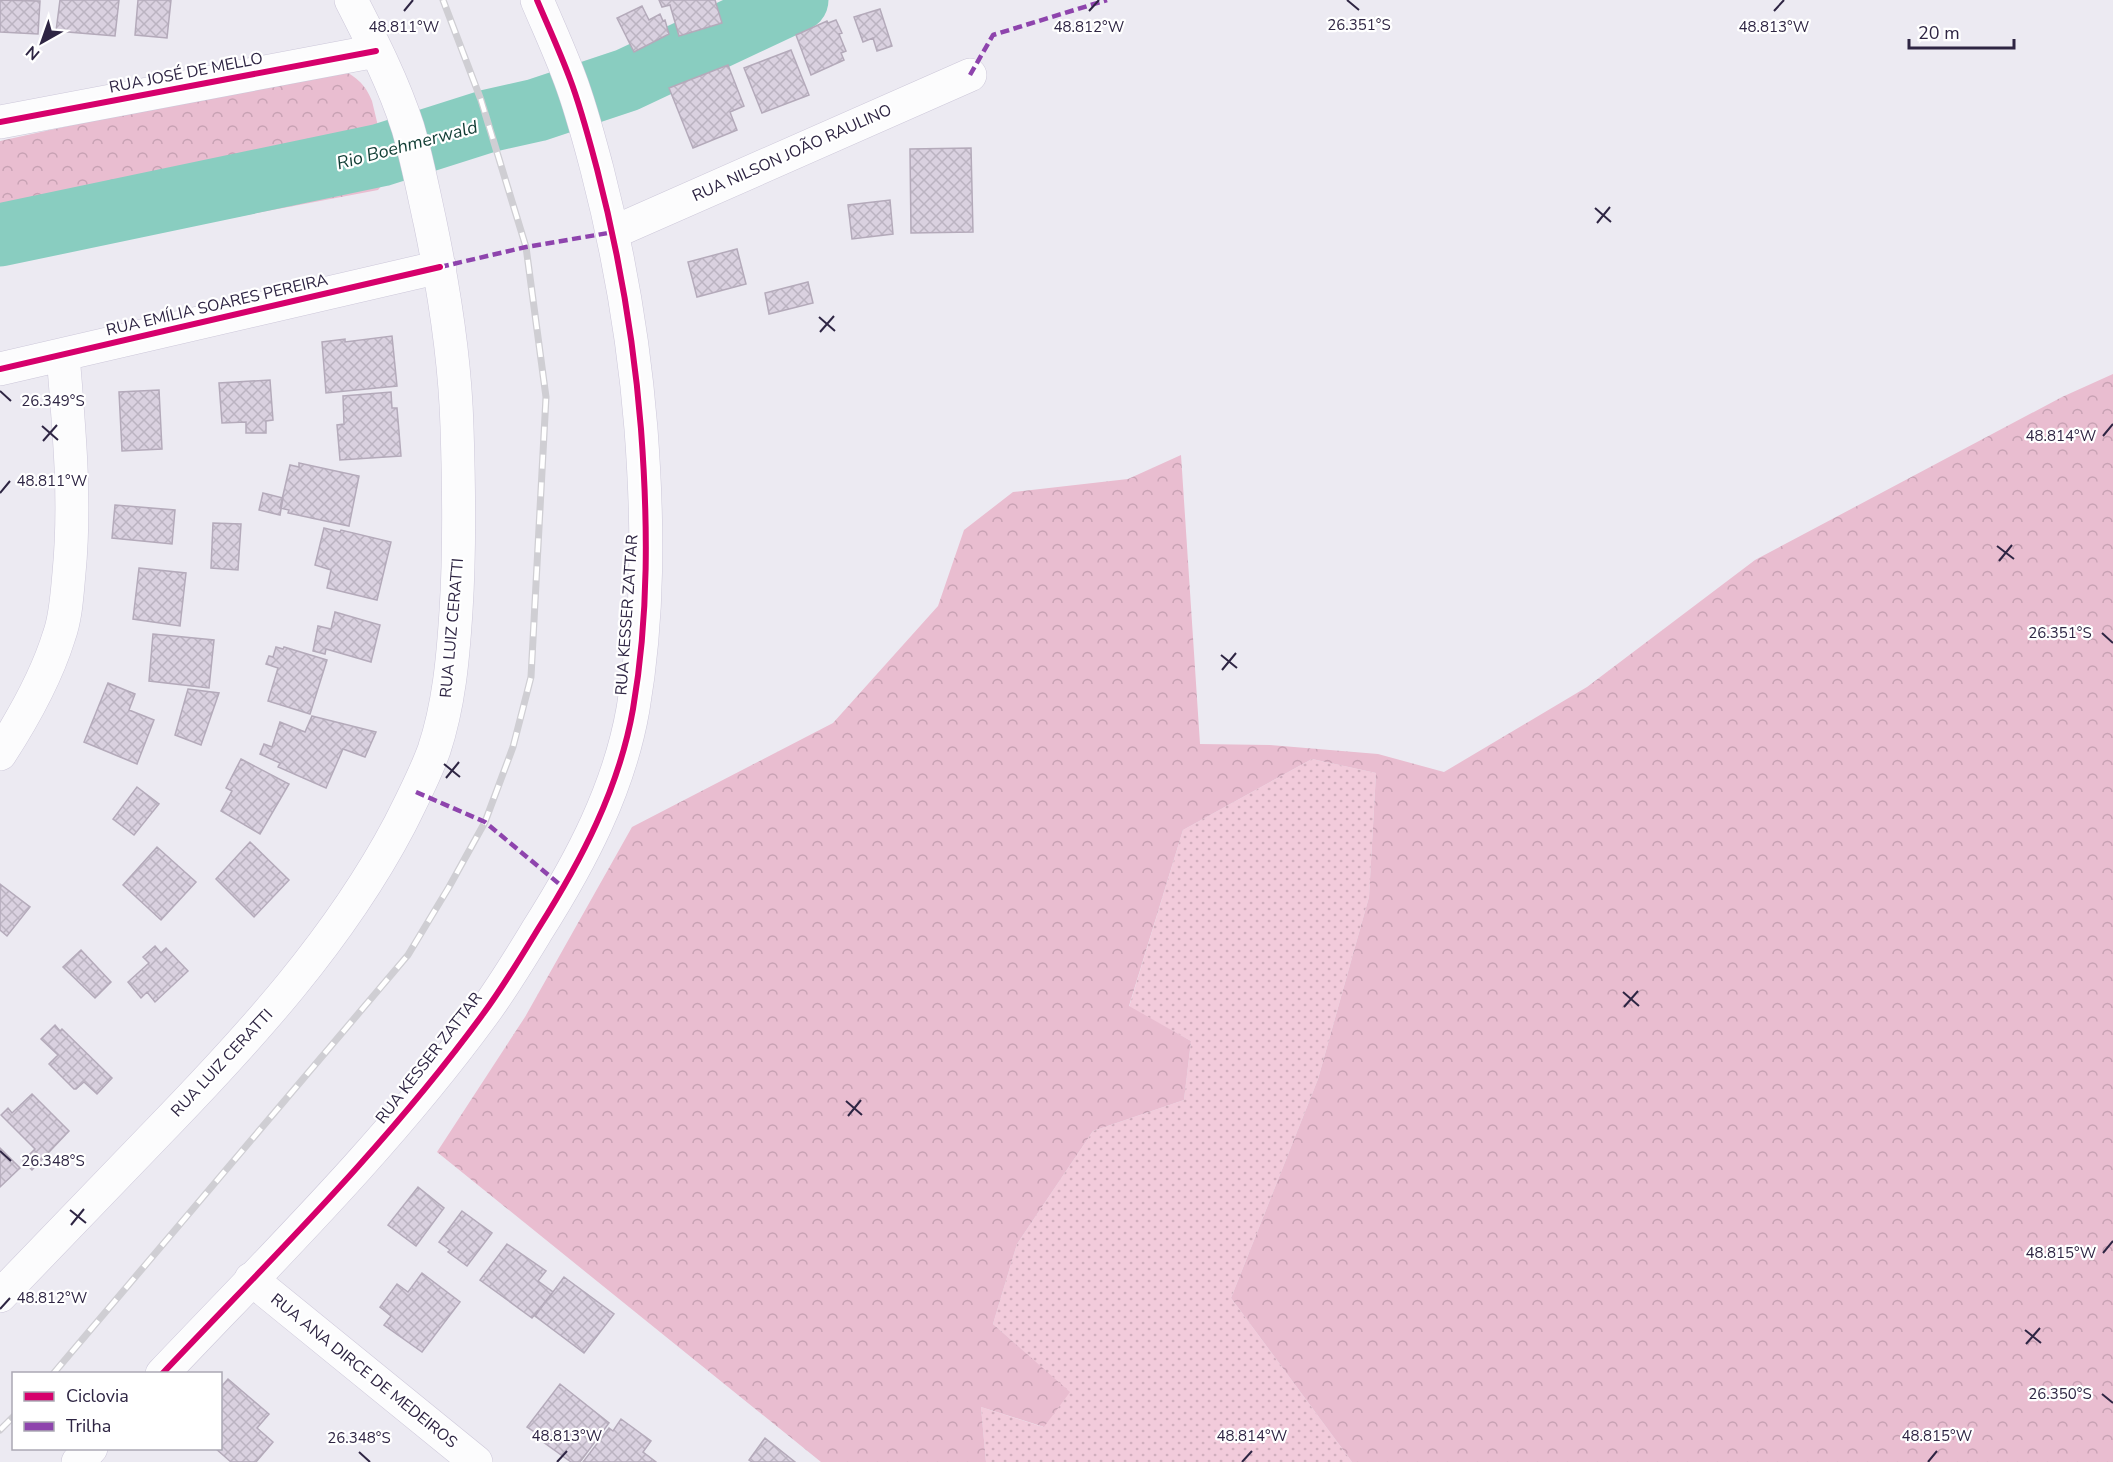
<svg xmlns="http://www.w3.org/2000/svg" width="2113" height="1462" viewBox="0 0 2113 1462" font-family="'Nunito Sans',sans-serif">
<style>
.grass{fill:url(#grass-dots)}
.forest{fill:url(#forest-crowns)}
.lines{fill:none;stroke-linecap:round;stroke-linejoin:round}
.river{stroke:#89cdc0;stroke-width:63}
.building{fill:url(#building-cross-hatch);stroke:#b4aaba;stroke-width:1.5}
.minor-casing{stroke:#ccc7d9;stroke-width:34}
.tertiary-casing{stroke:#ccc7d9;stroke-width:34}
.minor{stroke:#fcfcfd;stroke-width:33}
.tertiary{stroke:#fcfcfd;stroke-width:33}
.rail-casing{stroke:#cfced3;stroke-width:7}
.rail{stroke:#fff;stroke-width:4.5;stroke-dasharray:14;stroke-linecap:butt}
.quiet{stroke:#8e44ad;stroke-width:4.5;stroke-dasharray:9 4.5;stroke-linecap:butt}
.cycleway-casing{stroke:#fff;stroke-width:10}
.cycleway{stroke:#d6006c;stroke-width:6}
.ticks{fill:none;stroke:#2e2543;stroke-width:2}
.labels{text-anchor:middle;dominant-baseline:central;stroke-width:4.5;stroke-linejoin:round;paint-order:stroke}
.street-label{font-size:16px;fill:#2e2543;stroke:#fff}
.water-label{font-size:18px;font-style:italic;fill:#103d34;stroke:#fff}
.ticks-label{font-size:15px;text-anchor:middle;fill:#2e2543;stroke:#fff;stroke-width:4.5;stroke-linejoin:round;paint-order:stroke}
</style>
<defs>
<pattern id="grass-dots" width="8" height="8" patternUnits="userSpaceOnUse" patternTransform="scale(1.5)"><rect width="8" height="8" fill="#f2cbdb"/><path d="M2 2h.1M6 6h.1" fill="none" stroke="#d0aebd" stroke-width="1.8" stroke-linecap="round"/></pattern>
<pattern id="forest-crowns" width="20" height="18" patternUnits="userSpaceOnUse" patternTransform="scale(1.5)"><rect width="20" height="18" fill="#e9bdd0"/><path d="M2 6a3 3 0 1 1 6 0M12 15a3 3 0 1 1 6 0" fill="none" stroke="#c8a2b4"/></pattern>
<pattern id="building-cross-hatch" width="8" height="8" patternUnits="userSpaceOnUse" patternTransform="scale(1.5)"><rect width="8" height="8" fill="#dad1e0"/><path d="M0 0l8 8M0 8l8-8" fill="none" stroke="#bbb3c1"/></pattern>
</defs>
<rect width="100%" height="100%" fill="#eceaf2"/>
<path class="grass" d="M1312 759 1376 773 1369 897 1318 1079 1231 1298 1352 1462H986L981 1407 1043 1427 1069 1392 993 1324 1017 1244 1093 1131 1184 1100 1191 1041 1129 1007 1183 830Z"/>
<path class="forest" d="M337 67C355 76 365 83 372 101L390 176 378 190 0 262V141Z
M2113 374V1462H1352L1231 1298 1318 1079 1369 897 1376 773 1312 759 1183 830 1129 1006 1191 1041 1184 1100 1093 1131 1017 1244 993 1324 1070 1392 1044 1427 981 1407 986 1462H821L437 1152 525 1017 632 827 833 723 938 606 964 530 1013 492 1128 479 1181 455 1200 744 1270 745 1378 754 1444 772 1587 687 1755 560 2062 397Z"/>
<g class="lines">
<path class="river" d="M0 235 381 155 488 121 537 110 627 80 797 0"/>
</g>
<path class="building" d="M0 0 40 1 38 34 0 32Z
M60 0H119L115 36 56 31Z
M138 0H171L167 38 135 35Z
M659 0H715L722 23 679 36 670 5 662 7Z
M642 6 649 20 660 14 663 21 665 20 669 34 634 52 617 18Z
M880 9 892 46 877 51 873 38 863 42 854 17Z
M836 20 842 33 839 34 846 51 841 53 844 60 811 75 796 35 827 21 828 23Z
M791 50 809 95 762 113 744 68Z
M728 65 744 106 730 112 737 130 693 148 669 88Z
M971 148 973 232 911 233 910 149Z
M890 200 893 234 852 239 848 205Z
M737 249 746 284 697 297 688 262Z
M808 282 813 303 769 314 765 293Z
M392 336 397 386 326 393 322 342 345 339V342Z
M270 380 273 420 266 421V433H246V422L222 423 219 383Z
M159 390 162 449 122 451 119 392Z
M391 392 392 408H397L401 456 340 460 337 425 344 424 343 396Z
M299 463 359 476 349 526 288 513 289 510 280 508 290 465 299 467Z
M263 493 283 498 280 515 259 510Z
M115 505 175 510 172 544 112 538Z
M213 523 241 524 238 570 211 568Z
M324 528 340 532 341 530 391 542 377 600 327 588 331 570 315 565Z
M139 568 186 573 180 626 133 619Z
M335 612 380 625 371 662 326 649 325 654 313 651 318 626 331 629Z
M153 634 214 640 209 688 149 681Z
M276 647 283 649 284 647 327 660 310 714 268 701 278 668 266 664 269 656 273 657Z
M108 683 135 694 129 710 154 720 137 764 84 742Z
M188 689 219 693 201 745 175 735Z
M312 716 376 732 365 757 343 749 326 788 278 767 280 763 260 754 264 744 272 747 280 722 305 732Z
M241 759 289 784 260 834 221 811 232 791 226 788Z
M137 787 159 804 134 835 113 819Z
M250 842 289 880 254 917 216 879Z
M157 847 196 882 161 920 123 885Z
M0 884 30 907 7 936 0 930Z
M155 946 161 953 166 948 188 971 155 1002 147 992 141 998 128 982 149 963 143 957Z
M81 950 111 982 95 998 63 967Z
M55 1025 60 1031 62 1029 112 1078 97 1094 84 1082 76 1089H74L49 1064 58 1055 41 1039Z
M32 1094 69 1131 32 1170 23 1161 35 1149 1 1115 8 1108 12 1113Z
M0 1148 20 1168 0 1187Z
M418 1187 444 1208 416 1246 388 1225Z
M462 1211 492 1233 467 1266 448 1252 450 1250 439 1242Z
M507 1244 546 1271 538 1281 553 1292 532 1318 480 1280Z
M422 1273 460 1302 422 1352 384 1325 391 1316 380 1307 397 1284 408 1292Z
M564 1277 614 1314 584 1353 535 1316Z
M228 1379 269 1414 257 1428 273 1442 256 1462H231L215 1448H220V1388Z
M560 1384 609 1423 580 1462H571L539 1439 542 1437 527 1427Z
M621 1419 651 1441 643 1452 656 1462H583L609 1428 613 1431Z
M765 1438 795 1462H752L749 1460Z"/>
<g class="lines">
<g class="minor-casing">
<path id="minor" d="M0 122 376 51
M614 232 970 75
M0 369 440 267
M0 754C24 717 46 678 59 636 66 617 67 594 69 573 76 500 69 428 63 355
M251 1279 476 1462
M0 1296C53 1241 106 1186 159 1131 250 1037 339 940 400 824 412 800 425 775 434 750 449 705 453 658 456 611 460 550 459 488 457 427 455 357 444 289 430 222 423 190 417 159 408 128 394 84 372 41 351 0"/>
</g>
<g class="tertiary-casing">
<path id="tertiary" d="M162 1374C273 1257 388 1144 483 1014 503 987 521 957 538 929 581 861 619 789 633 709 649 616 648 522 641 429 634 341 619 254 597 169 589 139 581 108 570 79 560 52 548 26 537 0
M78 1462 91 1448"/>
</g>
<use href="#minor" class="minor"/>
<use href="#tertiary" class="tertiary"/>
<g class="rail-casing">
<path id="rail" d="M53 1374 408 955 449 887 485 822 513 747 531 677 546 397 526 247 481 100 443 0
M0 1430 14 1416"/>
</g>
<use href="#rail" class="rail"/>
<path class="quiet" d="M970 75 993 35 1107 0
M440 267 526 247 614 232
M416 792 485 822 564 888"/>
<g class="cycleway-casing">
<path id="cycleway" d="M0 122 376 51
M0 369 440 267
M162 1374C273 1257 388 1144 483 1014 503 987 521 957 538 929 581 861 619 789 633 709 649 616 648 522 641 429 634 341 619 254 597 169 589 139 581 108 570 79 560 52 548 26 537 0"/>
</g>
<use href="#cycleway" class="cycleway"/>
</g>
<path class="ticks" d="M1347 0 1359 10M404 11 413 0M1089 11 1099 0M1774 11 1784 0M1595 208 1611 222M1597 223 1610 207M819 317 835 331M820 332 834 316M0 391 11 401M42 426 58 440M2103 436 2113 424M43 441 57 425M0 493 10 481M1997 546 2014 559M1999 561 2012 545M2102 633 2113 643M1221 655 1237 668M1222 670 1236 653M444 764 460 777M446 778 459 762M1623 992 1639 1006M1624 1007 1638 991M846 1101 862 1115M848 1116 861 1100M0 1151 11 1161M70 1210 86 1223M71 1225 84 1209M2103 1253 2113 1241M0 1309 10 1298M2025 1330 2041 1343M2026 1344 2040 1328M2102 1394 2113 1403M359 1452 370 1462M557 1462 567 1451M1242 1462 1252 1451M1928 1462 1937 1451"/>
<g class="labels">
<g class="street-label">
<text transform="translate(186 73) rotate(-11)">RUA JOSÉ DE MELLO</text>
<text transform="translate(792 153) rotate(-24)">RUA NILSON JOÃO RAULINO</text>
<text transform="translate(217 305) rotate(-13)">RUA EMÍLIA SOARES PEREIRA</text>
<text transform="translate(627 615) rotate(-86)">RUA KESSER ZATTAR</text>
<text transform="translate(452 628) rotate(-85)">RUA LUIZ CERATTI</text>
<text transform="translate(429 1058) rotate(-52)">RUA KESSER ZATTAR</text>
<text transform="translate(222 1063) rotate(-47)">RUA LUIZ CERATTI</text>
<text transform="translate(364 1371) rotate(39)">RUA ANA DIRCE DE MEDEIROS</text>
</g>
<g class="water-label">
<text transform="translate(407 145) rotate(-15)">Rio Boehmerwald</text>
</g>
</g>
<g class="ticks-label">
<text x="1359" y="30">26.351°S</text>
<text x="404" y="32">48.811°W</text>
<text x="1089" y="32">48.812°W</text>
<text x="1774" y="32">48.813°W</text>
<text x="53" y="406">26.349°S</text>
<text x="2061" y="441">48.814°W</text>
<text x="52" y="486">48.811°W</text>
<text x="2060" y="638">26.351°S</text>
<text x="53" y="1166">26.348°S</text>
<text x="2061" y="1258">48.815°W</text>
<text x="52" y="1303">48.812°W</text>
<text x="2060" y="1399">26.350°S</text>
<text x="567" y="1441">48.813°W</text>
<text x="1252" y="1441">48.814°W</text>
<text x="1937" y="1441">48.815°W</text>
<text x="359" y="1443">26.348°S</text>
</g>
<rect x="12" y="1372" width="210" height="78" fill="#ffffff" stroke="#aba8b4" stroke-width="1.5"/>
<rect x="24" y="1392" width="30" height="9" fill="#d6006c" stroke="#aba8b4" stroke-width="1.5"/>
<text x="66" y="1402" font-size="18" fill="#2e2543">Ciclovia</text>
<rect x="24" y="1422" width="30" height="9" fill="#8e44ad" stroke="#aba8b4" stroke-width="1.5"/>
<text x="66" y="1432" font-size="18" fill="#2e2543">Trilha</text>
<g transform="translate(42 42) rotate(220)" stroke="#ffffff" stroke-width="4.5" paint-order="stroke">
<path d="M0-4.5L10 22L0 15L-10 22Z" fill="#2e2543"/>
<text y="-9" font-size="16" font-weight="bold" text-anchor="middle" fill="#2e2543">N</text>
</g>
<path d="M1909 39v9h105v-9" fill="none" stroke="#2e2543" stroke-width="3"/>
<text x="1918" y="39" font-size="18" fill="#2e2543" stroke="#ffffff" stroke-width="4.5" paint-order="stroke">20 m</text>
</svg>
